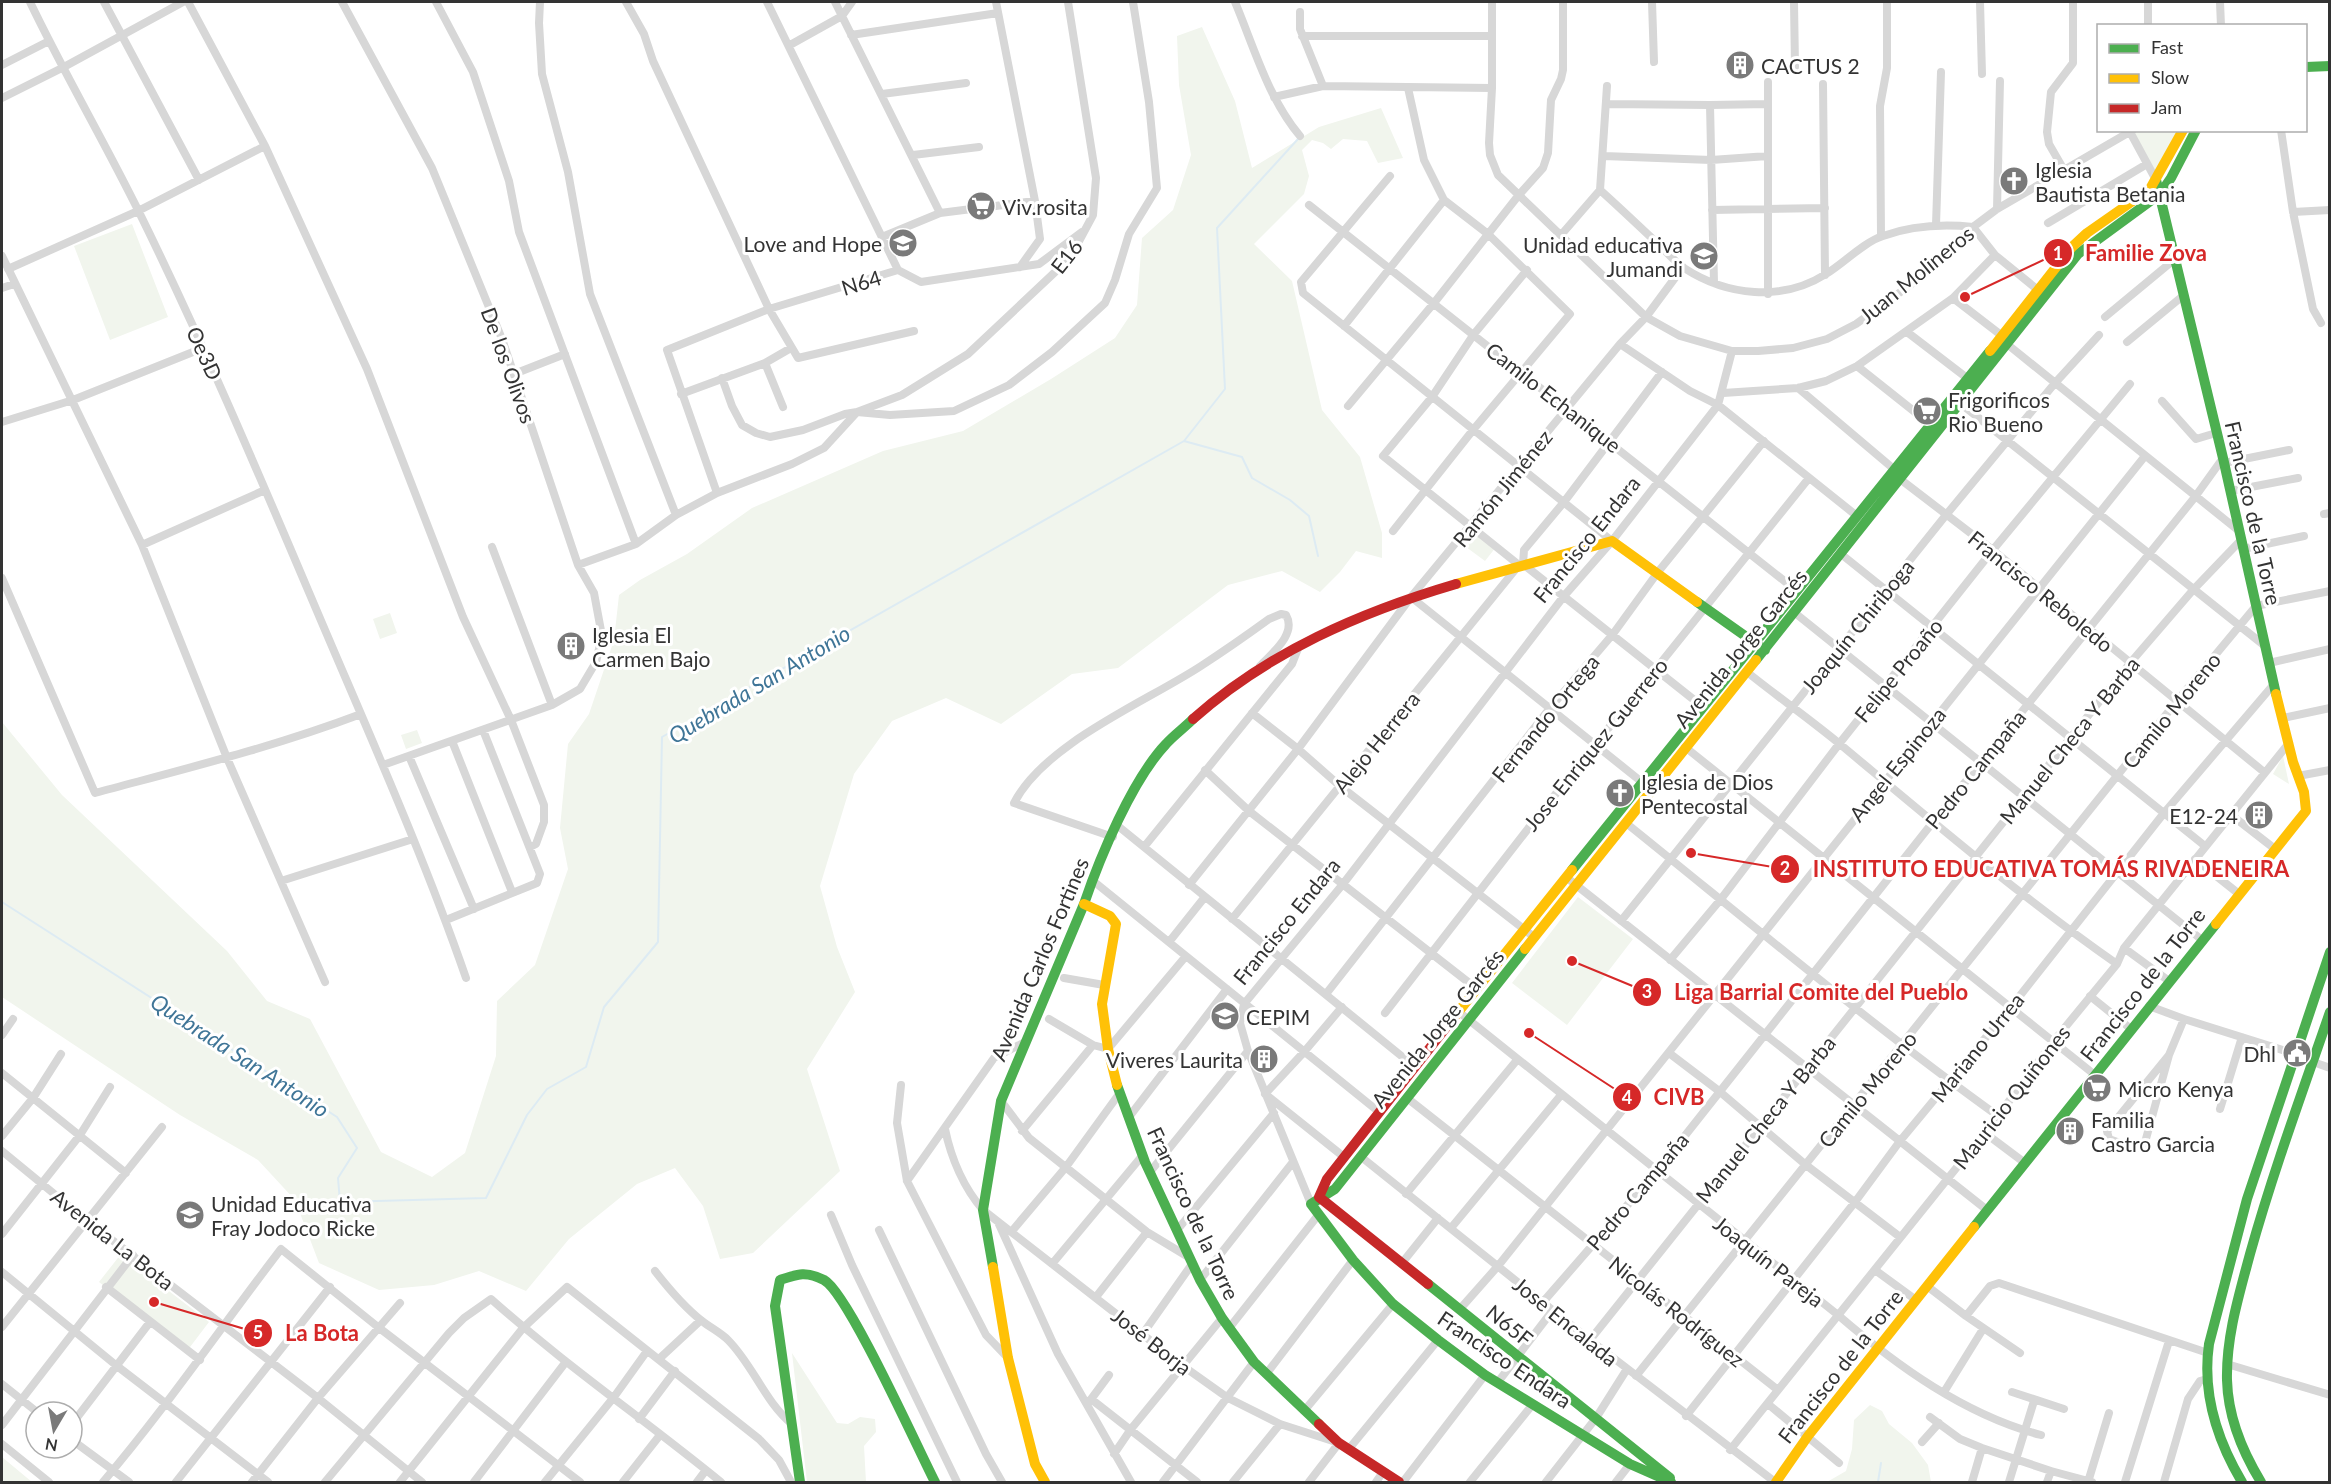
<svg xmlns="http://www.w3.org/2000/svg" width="2331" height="1484" viewBox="0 0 2331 1484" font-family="Lato,sans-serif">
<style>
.green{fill:#f1f5ed}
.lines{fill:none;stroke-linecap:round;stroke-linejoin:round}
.stream{stroke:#ddebf3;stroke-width:2}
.street{stroke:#d7d7d7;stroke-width:8}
.fast{stroke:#4caf50;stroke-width:10}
.slow{stroke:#ffc107;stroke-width:10}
.jam{stroke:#c62828;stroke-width:10}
.labels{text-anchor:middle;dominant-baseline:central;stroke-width:6;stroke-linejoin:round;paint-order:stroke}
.poi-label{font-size:21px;fill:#333;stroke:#fff;text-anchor:start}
.street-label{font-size:21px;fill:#333;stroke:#fff}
.water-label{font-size:22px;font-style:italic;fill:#3f7597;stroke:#fff}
.leader{fill:none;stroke:#d62828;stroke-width:2}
.callout-dot{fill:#d62828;stroke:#fff;stroke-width:2}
.mark-label{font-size:18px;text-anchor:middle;font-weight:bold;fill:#fff}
.callout-label{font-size:22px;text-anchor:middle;font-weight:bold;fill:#d62828;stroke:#fff;stroke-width:6;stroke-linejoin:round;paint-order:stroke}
</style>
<rect width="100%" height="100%" fill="#fff"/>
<path class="green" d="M1202 27 1235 101 1252 168 1319 127 1381 108 1403 158 1378 163 1367 141 1343 139 1331 149 1323 143 1312 140 1302 150 1309 176 1304 194 1254 244 1292 281 1322 410 1360 457 1382 533V558L1356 551 1340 572 1320 592 1282 571 1228 585 1118 668 1072 674 1001 724 946 698 892 721 854 774 820 886 837 947 855 992 807 1069 840 1171 753 1253 720 1259 703 1206 675 1168 637 1184 569 1239 526 1291 479 1271 434 1285 379 1290 319 1263 295 1200 258 1160 180 1115 2 997V722L62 795 227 951 267 1001 310 1019 381 1152 432 1177 465 1153 496 1056 497 1001 535 965 568 869 560 828 568 744 589 714 614 640 619 595 640 580 687 554 752 508 883 451 963 431 1051 379 1115 338 1137 305 1142 238 1173 210 1191 155 1179 85 1177 36Z
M2133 130 2180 131 2156 180Z
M132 224 168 317 110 340 74 246Z
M1473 530 1496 547 1485 561 1462 544Z
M390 613 397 633 380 639 373 619Z
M417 730 422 743 406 749 401 735Z
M2283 756 2289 784 2273 774Z
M1578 897 1633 939 1567 1025 1512 983Z
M121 1254 209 1322 187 1351 99 1282Z
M792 1353 837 1423 848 1424 860 1417 875 1419 876 1432 864 1446 866 1482H807Z
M1870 1405 1882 1411 1889 1424 1912 1443 1928 1465 1931 1482H1827L1846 1471 1852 1449 1854 1420Z
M2 1457 32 1482H2Z"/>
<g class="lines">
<path class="stream" d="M1184 441 1242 457 1252 478 1290 500 1309 516 1318 556
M2 902 337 1117 357 1148 338 1178 340 1202 486 1198 527 1115 547 1089 586 1067 604 1007 658 942 662 737 1184 441 1225 389 1217 228 1298 139
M1878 1482 1881 1463"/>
<path class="street" d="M30 2C64 73 104 141 139 212 206 348 265 489 325 630 374 745 425 860 466 978
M104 2 199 180
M188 2 265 146 367 369 463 617 511 720 544 805V822L536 844 530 847
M342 2 432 168 502 339 578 565 594 593 602 636 596 662 580 689 552 705 383 765
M436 2 473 72 509 181 519 232 636 544
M540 2 539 23 542 74 568 172 590 294 676 515
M626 2 644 34 653 61 769 309 798 358 914 331
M767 2 898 270
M835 2 940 213
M996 2 1035 201 1040 239 1020 267
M1235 2C1254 47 1268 98 1300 136
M1492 2V88L1489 143 1490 155 1498 175 1646 317 1680 336 1732 351H1758L1793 348 1827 339 1856 324 1913 283 1973 227 1997 209 2133 130
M1652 2 1654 62
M1794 2 1795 67
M1980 2 1982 74
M2148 2V26
M2220 2 2221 26
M1300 12V29L1323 86
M851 35 998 13
M1302 36H1492
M790 45 842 16 852 2
M2 65 49 41
M1823 84 1825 275
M1607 86 1600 190C1619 207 1638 225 1657 243 1666 251 1674 261 1684 268 1727 296 1782 302 1826 274 1844 263 1864 242 1883 236 1911 226 1944 224 1973 227L1995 255 2038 290
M882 94 966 83
M1274 97 1323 86 1492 88
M2 98 62 68 183 2
M1607 104 1710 105 1768 104
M1710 105 1714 283
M2281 130 2293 212 2313 309 2321 323
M2130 132 2156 180
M913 155 979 147
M1604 156 1711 160 1768 156
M2064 170 2049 144 2047 132 2051 92 2073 63V2
M1390 176 1301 282 1303 293 1612 541
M1309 205 1797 591
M1997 209 2000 81
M1712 210 1825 208
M2293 212 2330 210
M2048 223 2147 164
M1936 225 1941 72
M1561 235 1600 190
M1881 236 1880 106 1887 68V2
M882 237 940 213 1035 201
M2 256 142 545 227 758 325 982
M8 269 138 211 265 146
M2 288 14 284
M1768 294V82
M1953 298 2001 335
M2105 317 2175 259
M1344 326 1444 200
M1907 332 1967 378
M2127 342 2184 295
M1620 344 1690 391 1718 405 1857 516
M2007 344 2239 531
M765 363 783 407
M1857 366 1930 424
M1662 372 1564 502 1524 550 1523 564 1703 707
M514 374 565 354
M722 378 732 406 742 425 756 433 770 437 803 430 845 414 857 412 890 415 954 411 1009 385 1052 352 1105 303 1115 280 1129 234 1157 188 1149 102 1133 2
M1798 388 1895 470
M1723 393 1798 388 1826 381 1857 366 1953 298 1995 255
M681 394 765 363 791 348
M2162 401 2196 439 2216 433
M1960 403 2265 646
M1348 406 1434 303 1518 196 1543 168 1548 153 1551 100 1561 79 1563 70V2
M2 422 73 400 203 348
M2224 463 2289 450
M1900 479 1994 551 2264 772
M2230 491 2298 478
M717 493 667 350 769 309 898 270 921 282 1039 264 1082 232
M2324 514 2330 513
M1393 531 1473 430 1570 314 1488 234 1444 200 1424 160 1408 88
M142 545 265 490
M492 547 552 705
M2243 549 2304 536
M1841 554 2205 846
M578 565 636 544 676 515 717 493 792 464 824 448 857 412 902 395 968 354 1070 258 1093 215 1096 178 1068 2
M2 578 95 793C184 769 274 747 361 714
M1411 597 1643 783
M1795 613 2202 940
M2269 663 2330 649
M1747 672C1778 697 1811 720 1841 745 1931 820 2021 897 2117 964
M1252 713 1298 749 1340 786 1534 937
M2283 718 2330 708
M452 741 512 892
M1685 747 2095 1075
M409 756 474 909
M1205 770 1249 811 1477 989
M2298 776 2330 770
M2230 814 2275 849
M1626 823C1749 922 1870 1024 1998 1116
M1118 826 1415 1067
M1113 837 1014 803C1045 743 1146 702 1201 666 1224 651 1247 635 1269 619L1281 614 1286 615C1297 634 1272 653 1260 666
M1144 847 1292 664 1299 646
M2195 859 2239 894
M1566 877 1987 1210
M1092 880 1379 1112
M281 881 413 839
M1189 885 1298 749 1411 597 1620 344 1646 317 1683 267
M1232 919 1519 565 1383 456 1432 397 1474 334 1527 270
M446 920 537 883 540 874 483 730
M1621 921 1946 515 2055 383 2099 335
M1169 942 1204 898
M2124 948 2169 981
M1670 960 1721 899 1839 744 1992 551 2130 384
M1064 978 1104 985
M1326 994 1550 708 1613 634 1658 572 1764 441
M2090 996 2131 1029
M2149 1006 2184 1019 2295 1054
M1342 1007 1304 1052 1265 1094 1344 1157
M1459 1012 1838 1315C1897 1366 1965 1415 2041 1435
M1385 1013 1534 821 1809 478
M1049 1019 1093 1045 1108 1049 1186 956
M2 1035 13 1019
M1669 1053 1719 1091 1806 1165 1900 1237
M2169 1055 2107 1131 2109 1139 2134 1148 2144 1146 2169 1055 2184 1019
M2313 1062 2330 1068
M2 1073 126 1173
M901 1085 897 1123 907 1181 986 1335 1008 1358
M1407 1098 1778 1390
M1001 1101 1029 1138 1147 1232 1190 1258
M2220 1109 2242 1037
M1129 1117 1227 989
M945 1129C951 1158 964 1188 983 1210L1183 1366 1228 1398 1280 1424 1339 1443 1309 1482
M1022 1131 1093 1045
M1985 1133 2025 1163
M2 1136 33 1098 61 1054
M2 1151 86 1220 318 1398 422 1482
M1360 1156 1590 1340 1775 1482
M1150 1172 1248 1051
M907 1181 994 1058 1025 1042
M1406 1194 1517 1060
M1311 1204 1248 1051 1240 1023 1244 1004 1343 884 1564 596 1612 541 1718 405 1732 351
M831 1215 852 1265 957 1482
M998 1222 1058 1354 1131 1482
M1451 1228 1561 1095
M1178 1229 1274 1113
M879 1230 986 1454 1002 1482
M1012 1231 1066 1167 1119 1094
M2 1234 80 1135 110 1087
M1402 1263 1438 1218
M1052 1264 1142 1156
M1875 1270 1916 1300
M655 1271C669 1289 684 1307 702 1321 711 1328 721 1333 728 1340 753 1365 765 1402 792 1424
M2 1272 117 1366 268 1482
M1200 1280 1293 1162
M1927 1286 1966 1316 2020 1353
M106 1287 200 1360
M1096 1297 1147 1232
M1543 1302 1657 1171 1933 822 2195 497 2223 458
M1460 1309 1498 1266C1714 996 1929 725 2145 456
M1966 1316 1990 1286 1999 1283 2208 1353
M2 1327 162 1127
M1230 1327 1319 1214
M1142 1335 1192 1264
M1590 1340 2131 662 2193 590 2241 540
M659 1359 701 1320
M2227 1364 2330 1395
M1267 1373 1353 1260
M1636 1376 2177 701 2256 606 2330 591
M1498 1382 1553 1310
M2 1384 37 1412
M1944 1392 1983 1329
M2012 1392 2064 1409
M1091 1399 1197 1482
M1089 1402 1109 1375
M1768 1404 1839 1463
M1304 1411 1393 1304
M1686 1416 1855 1202 1900 1141 2011 1007 2164 813 2274 684
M1930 1417 1960 1439 1982 1448 2051 1471 2092 1482
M639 1419 675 1371
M72 1424 150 1322
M2 1425 133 1255
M72 1440 129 1482
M1922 1442 1939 1423
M2 1444 49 1482
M1348 1450 1438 1340
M1730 1450 1998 1116 2053 1042 2117 964 2124 948 2289 743
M1114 1454 1131 1429 1222 1318
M103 1482C166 1408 221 1327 281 1249L378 1327 580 1482
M176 1482 330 1287
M252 1482 318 1398 400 1303
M325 1482 449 1333 464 1318 491 1299C564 1364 645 1420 721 1482
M400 1482 523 1328 567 1287 759 1439 779 1460 791 1482
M474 1482 565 1363
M545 1482 614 1397 647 1351
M623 1482 660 1435
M697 1482 706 1470
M1163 1482 1254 1362
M1233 1482 1280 1424
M1376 1482 1383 1472
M1403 1482 1485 1375
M1470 1482 1533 1404
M1546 1482 1596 1418 1627 1369
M1616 1482 1630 1464
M1972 1482 1982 1448
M2009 1482 2034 1401
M2047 1482 2051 1471
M2088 1482 2109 1413
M2125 1482 2169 1341
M2164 1482 2188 1399 2200 1381 2207 1379"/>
<path class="fast" d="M2306 67 2330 66
M2156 180 2223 458 2276 694
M1697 602 1765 650
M1756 660 2078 254 2160 194 2171 178 2196 130
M1572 870 1990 351
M1525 949 1335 1189 1311 1204 1353 1260 1393 1304 1438 1340 1485 1375 1630 1464 1671 1482
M1117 1085 1145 1162 1200 1280 1222 1318 1254 1362 1319 1424
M1974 1227 2216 924
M993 1267 983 1210 1001 1101 1084 904C1100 857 1132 780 1166 744 1174 735 1184 728 1193 719
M1428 1284 1670 1478
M800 1482 775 1306 780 1280C798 1274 806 1271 824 1280 848 1293 918 1449 935 1482
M2242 1482C2217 1440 2202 1393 2209 1344L2247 1199 2330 952
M2261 1482C2242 1451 2228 1417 2227 1380 2226 1337 2239 1295 2250 1254 2273 1172 2302 1093 2330 1012"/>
<path class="slow" d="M1990 351 2072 247 2087 233 2150 189 2183 130
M1456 584 1612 541 1697 602
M1084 904 1110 916 1116 924 1102 1004 1108 1049 1117 1085
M2216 924 2306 811 2304 792 2293 762 2276 694
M1525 949 1756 660
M1455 1016 1572 870
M993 1267 1008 1358 1035 1464 1045 1482
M1776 1482 1808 1436 1974 1227"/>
<path class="jam" d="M1193 719C1268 652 1361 612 1456 584
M1319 1197 1327 1179 1455 1016
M1319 1197 1428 1284
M1319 1424 1339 1443 1399 1482"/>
</g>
<defs>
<g id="building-disc" transform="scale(1.5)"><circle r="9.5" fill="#7a7a7a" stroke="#fff"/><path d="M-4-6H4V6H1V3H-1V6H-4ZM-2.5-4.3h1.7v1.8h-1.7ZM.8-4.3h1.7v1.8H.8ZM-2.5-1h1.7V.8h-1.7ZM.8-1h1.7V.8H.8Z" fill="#fff"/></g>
<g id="church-disc" transform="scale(1.5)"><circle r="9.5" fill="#7a7a7a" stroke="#fff"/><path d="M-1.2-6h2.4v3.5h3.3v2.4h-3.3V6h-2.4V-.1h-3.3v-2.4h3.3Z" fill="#fff"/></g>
<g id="supermarket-disc" transform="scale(1.5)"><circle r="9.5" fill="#7a7a7a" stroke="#fff"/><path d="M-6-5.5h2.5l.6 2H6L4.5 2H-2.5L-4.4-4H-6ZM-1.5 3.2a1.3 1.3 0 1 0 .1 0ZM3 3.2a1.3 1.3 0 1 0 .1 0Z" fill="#fff"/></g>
<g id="school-disc" transform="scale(1.5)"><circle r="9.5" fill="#7a7a7a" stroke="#fff"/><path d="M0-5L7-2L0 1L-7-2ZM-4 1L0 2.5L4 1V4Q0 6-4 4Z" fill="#fff"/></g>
<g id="civic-disc" transform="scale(1.5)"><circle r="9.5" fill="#7a7a7a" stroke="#fff"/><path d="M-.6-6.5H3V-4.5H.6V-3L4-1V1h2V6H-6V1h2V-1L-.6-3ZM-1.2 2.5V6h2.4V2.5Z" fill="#fff"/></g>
</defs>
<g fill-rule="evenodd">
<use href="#building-disc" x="1740" y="65"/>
<use href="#church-disc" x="2014" y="181"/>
<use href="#supermarket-disc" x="981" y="206"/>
<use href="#school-disc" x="903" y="243"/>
<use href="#school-disc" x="1704" y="256"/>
<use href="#supermarket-disc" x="1927" y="411"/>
<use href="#building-disc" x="571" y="646"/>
<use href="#church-disc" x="1620" y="793"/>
<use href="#building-disc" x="2259" y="815"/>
<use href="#school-disc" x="1225" y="1016"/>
<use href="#civic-disc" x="2297" y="1053"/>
<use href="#building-disc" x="1264" y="1059"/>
<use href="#supermarket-disc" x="2097" y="1088"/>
<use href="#building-disc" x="2070" y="1131"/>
<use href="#school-disc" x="190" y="1215"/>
</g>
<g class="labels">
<g class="poi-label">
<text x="1761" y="65">CACTUS 2</text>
<text x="2035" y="169">Iglesia<tspan x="2035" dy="24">Bautista Betania</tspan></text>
<text x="1002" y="206">Viv.rosita</text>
<text x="882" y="243" text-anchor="end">Love and Hope</text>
<text x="1683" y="244" text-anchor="end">Unidad educativa<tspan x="1683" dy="24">Jumandi</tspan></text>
<text x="1948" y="399">Frigorificos<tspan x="1948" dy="24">Rio Bueno</tspan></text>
<text x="592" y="634">Iglesia El<tspan x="592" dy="24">Carmen Bajo</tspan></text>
<text x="1641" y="781">Iglesia de Dios<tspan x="1641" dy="24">Pentecostal</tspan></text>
<text x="2238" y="815" text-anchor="end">E12-24</text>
<text x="1246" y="1016">CEPIM</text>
<text x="2276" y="1053" text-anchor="end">Dhl</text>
<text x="1243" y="1059" text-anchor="end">Viveres Laurita</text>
<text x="2118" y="1088">Micro Kenya</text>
<text x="2091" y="1119">Familia<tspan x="2091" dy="24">Castro Garcia</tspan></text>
<text x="211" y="1203">Unidad Educativa<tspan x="211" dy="24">Fray Jodoco Ricke</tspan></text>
</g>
<g class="street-label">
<text transform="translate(1066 256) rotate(-52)">E16</text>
<text transform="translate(1916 274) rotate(-39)">Juan Molineros</text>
<text transform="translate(861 282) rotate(-17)">N64</text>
<text transform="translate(205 353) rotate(65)">Oe3D</text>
<text transform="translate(509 365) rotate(70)">De los Olivos</text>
<text transform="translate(1554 397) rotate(38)">Camilo Echanique</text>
<text transform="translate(1502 488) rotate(-51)">Ramón Jiménez</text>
<text transform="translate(2254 513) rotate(77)">Francisco de la Torre</text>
<text transform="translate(1586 539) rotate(-51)">Francisco Endara</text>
<text transform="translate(2041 591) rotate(39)">Francisco Reboledo</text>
<text transform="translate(1857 626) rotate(-51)">Joaquín Chiriboga</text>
<text transform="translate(1740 648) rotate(-51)">Avenida Jorge Garcés</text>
<text transform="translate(1898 670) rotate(-51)">Felipe Proaño</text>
<text transform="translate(2171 710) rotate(-51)">Camilo Moreno</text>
<text transform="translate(1545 718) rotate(-51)">Fernando Ortega</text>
<text transform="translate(2069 740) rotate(-51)">Manuel Checa Y Barba</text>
<text transform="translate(1376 742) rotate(-51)">Alejo Herrera</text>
<text transform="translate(1595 744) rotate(-51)">Jose Enriquez Guerrero</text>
<text transform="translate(1897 764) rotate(-51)">Angel Espinoza</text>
<text transform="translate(1975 769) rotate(-51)">Pedro Campaña</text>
<text transform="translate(1286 921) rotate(-51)">Francisco Endara</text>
<text transform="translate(1039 959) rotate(-67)">Avenida Carlos Fortines</text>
<text transform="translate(2142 984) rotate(-52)">Francisco de la Torre</text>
<text transform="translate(1437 1028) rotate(-51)">Avenida Jorge Garcés</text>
<text transform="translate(1977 1047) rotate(-51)">Mariano Urrea</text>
<text transform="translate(1867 1089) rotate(-51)">Camilo Moreno</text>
<text transform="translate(2011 1097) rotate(-52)">Mauricio Quiñones</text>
<text transform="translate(1765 1119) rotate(-51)">Manuel Checa Y Barba</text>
<text transform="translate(1637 1191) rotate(-50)">Pedro Campaña</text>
<text transform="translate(1194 1213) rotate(65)">Francisco de la Torre</text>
<text transform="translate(113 1239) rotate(38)">Avenida La Bota</text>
<text transform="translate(1769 1261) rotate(38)">Joaquín Pareja</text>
<text transform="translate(1677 1311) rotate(38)">Nicolás Rodríguez</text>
<text transform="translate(1566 1321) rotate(39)">Jose Encalada</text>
<text transform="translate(1510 1325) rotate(39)">N65F</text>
<text transform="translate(1152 1341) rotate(38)">José Borja</text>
<text transform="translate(1505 1359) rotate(34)">Francisco Endara</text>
<text transform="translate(1840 1366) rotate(-52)">Francisco de la Torre</text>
</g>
<g class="water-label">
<text transform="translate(759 684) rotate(-31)">Quebrada San Antonio</text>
<text transform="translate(240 1055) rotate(33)">Quebrada San Antonio</text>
</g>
</g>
<path class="leader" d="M1965 297L2058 253M1691 853L1785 869M1572 961L1647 992M1529 1033L1627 1097M154 1302L258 1333"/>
<g class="callout-dot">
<circle cx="1965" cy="297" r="6"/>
<circle cx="1691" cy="853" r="6"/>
<circle cx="1572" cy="961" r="6"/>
<circle cx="1529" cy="1033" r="6"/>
<circle cx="154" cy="1302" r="6"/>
<circle cx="2058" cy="253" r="15"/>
<circle cx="1785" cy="869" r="15"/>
<circle cx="1647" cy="992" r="15"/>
<circle cx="1627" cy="1097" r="15"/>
<circle cx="258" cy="1333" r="15"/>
</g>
<g class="mark-label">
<text x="2058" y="260">1</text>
<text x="1785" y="875">2</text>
<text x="1647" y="998">3</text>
<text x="1627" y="1104">4</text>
<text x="258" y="1339">5</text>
</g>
<g class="callout-label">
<text x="2146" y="261">Familie Zova</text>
<text x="2051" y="877">INSTITUTO EDUCATIVA TOMÁS RIVADENEIRA</text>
<text x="1821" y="1000">Liga Barrial Comite del Pueblo</text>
<text x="1679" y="1105">CIVB</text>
<text x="322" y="1341">La Bota</text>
</g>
<rect width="2331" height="1484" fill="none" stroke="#333333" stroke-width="6"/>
<rect x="2097" y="24" width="210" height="108" fill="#ffffff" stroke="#adadad" stroke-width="1.5"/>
<rect x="2109" y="44" width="30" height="9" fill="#4caf50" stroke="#adadad" stroke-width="1.5"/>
<text x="2151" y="54" font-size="18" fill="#333333">Fast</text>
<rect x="2109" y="74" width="30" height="9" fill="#ffc107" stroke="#adadad" stroke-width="1.5"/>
<text x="2151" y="84" font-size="18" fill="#333333">Slow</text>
<rect x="2109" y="104" width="30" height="9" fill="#c62828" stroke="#adadad" stroke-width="1.5"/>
<text x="2151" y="114" font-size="18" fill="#333333">Jam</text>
<g transform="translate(54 1430) rotate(190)"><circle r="28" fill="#ffffff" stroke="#adadad" stroke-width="1.5"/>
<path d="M0-4.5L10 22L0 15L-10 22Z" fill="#7a7a7a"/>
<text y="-9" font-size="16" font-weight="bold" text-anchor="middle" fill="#333333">N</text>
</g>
</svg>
